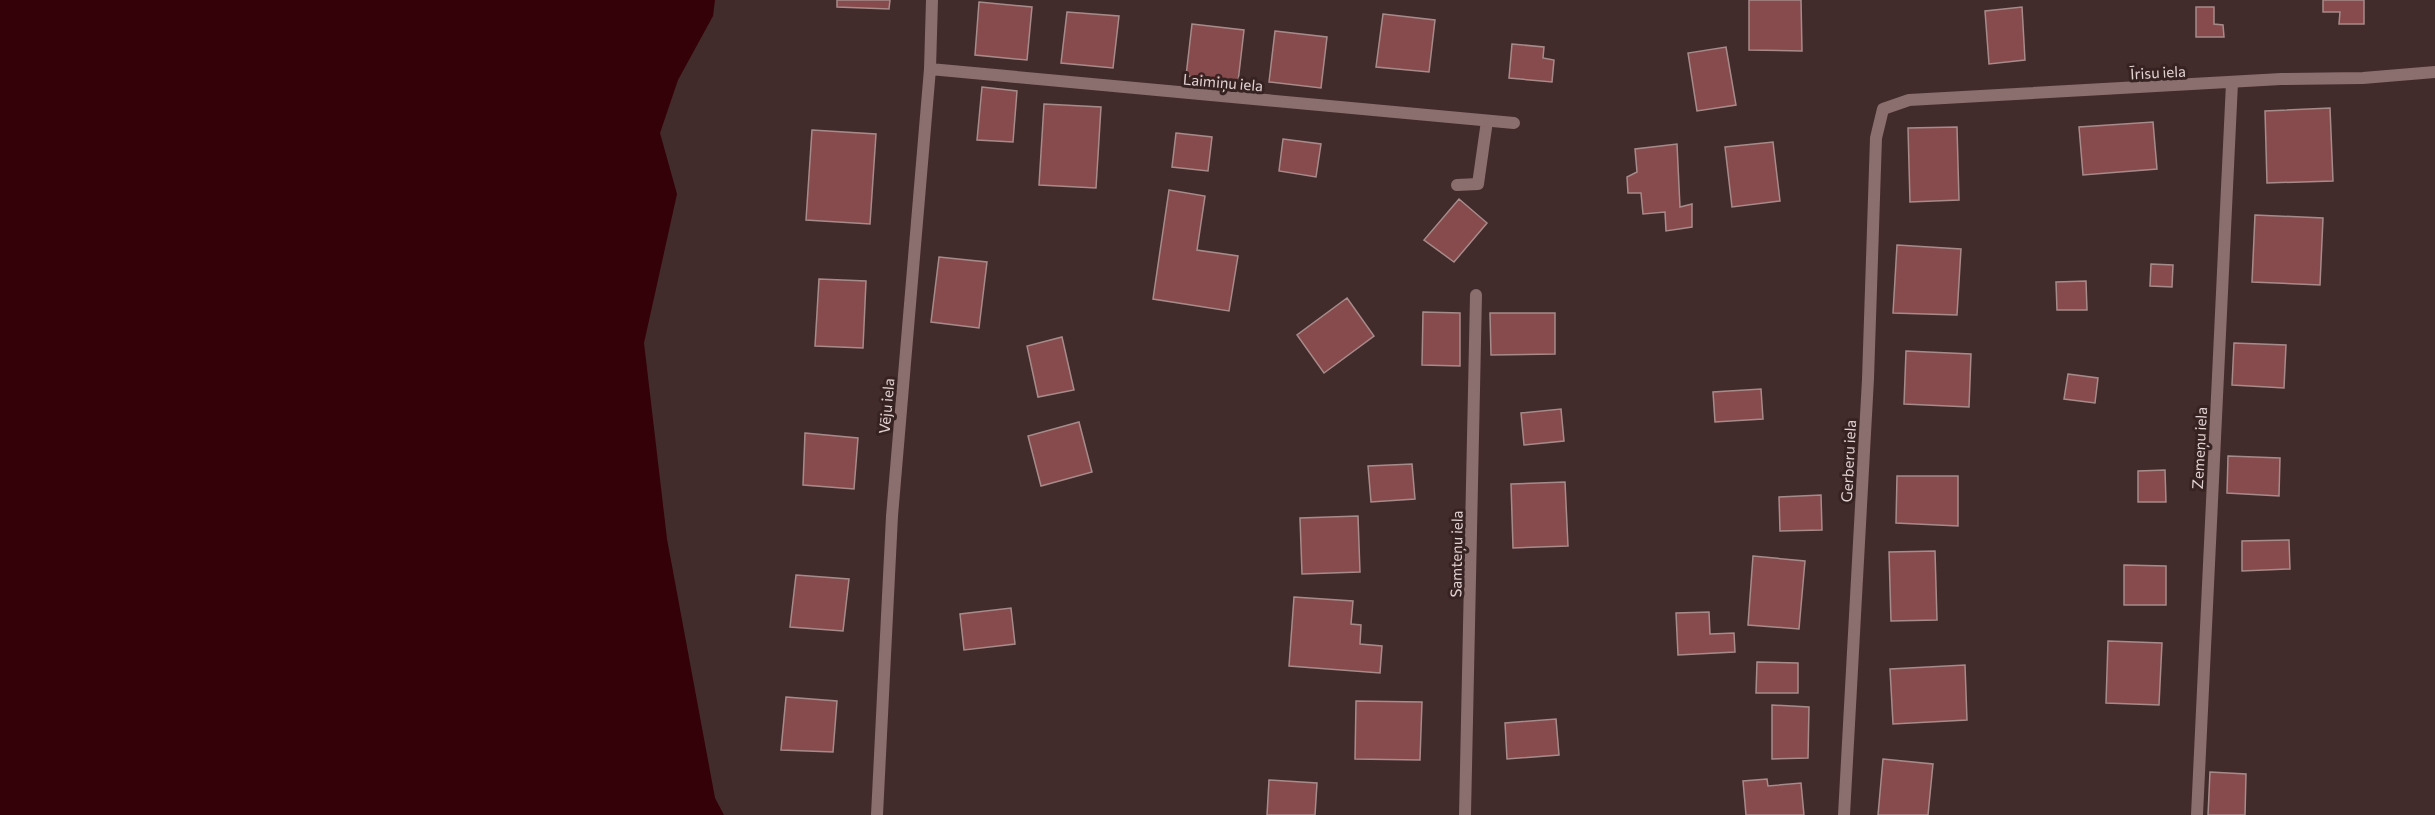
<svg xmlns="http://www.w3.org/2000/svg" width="2435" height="815" viewBox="0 0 2435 815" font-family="Commissioner,sans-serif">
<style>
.water{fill:#330107}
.building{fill:#874b4d;stroke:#a78b8b;stroke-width:1.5}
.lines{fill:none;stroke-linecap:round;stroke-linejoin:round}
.service{stroke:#8b6e6e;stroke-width:12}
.minor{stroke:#8b6e6e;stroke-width:12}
.labels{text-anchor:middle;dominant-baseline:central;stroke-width:6;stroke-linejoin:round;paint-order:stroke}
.street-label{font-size:15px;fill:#e1d2d2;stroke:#372222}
</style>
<rect width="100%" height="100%" fill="#422b2b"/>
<path class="water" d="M0 0H715L713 16 678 80 660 133 677 194 644 343 667 539 715 798 724 815H0Z"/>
<path class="building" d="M837 0H890L889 9 837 7Z
M1749 0H1801L1802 51 1749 50Z
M2323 0H2364V24H2339L2340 12H2323Z
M979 2 1032 7 1027 60 975 55Z
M2022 7 2025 60 1989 64 1985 11Z
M2196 7H2214V24L2223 25 2224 37H2196Z
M1067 12 1119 16 1113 68 1061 63Z
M1383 14 1435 20 1429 72 1376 67Z
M1192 24 1244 30 1238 82 1186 76Z
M1275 31 1327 37 1321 88 1269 82Z
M1512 44 1544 47 1543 58 1554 60 1552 82 1509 78Z
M1726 47 1736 105 1697 111 1688 53Z
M982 87 1017 91 1013 142 977 140Z
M1044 104 1101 107 1096 188 1039 185Z
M2330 108 2333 181 2267 183 2265 111Z
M2153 122 2157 169 2083 175 2079 127Z
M1957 127 1959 200 1910 202 1908 128Z
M812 130 876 134 870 224 806 220Z
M1176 133 1212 137 1208 171 1172 167Z
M1283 139 1321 144 1316 177 1279 171Z
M1773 142 1780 201 1732 207 1725 147Z
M1677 144 1680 207 1692 204V227L1666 231 1665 212 1643 214 1641 193H1628L1627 177 1637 172 1635 149Z
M1169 190 1205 196 1197 250 1238 256 1229 311 1153 299Z
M1459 199 1487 223 1454 262 1424 240Z
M2255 215 2323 218 2320 285 2252 282Z
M1897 245 1961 249 1957 315 1893 313Z
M939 257 987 262 979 328 931 322Z
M2151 264 2173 265 2172 287 2150 286Z
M819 279 866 281 863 348 815 346Z
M2086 281 2087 310H2057L2056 282Z
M1347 298 1374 336 1324 373 1297 335Z
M1423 312 1460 313V366L1422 365Z
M1490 313H1555V354L1491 355Z
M1062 337 1074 390 1038 397 1027 346Z
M2234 343 2286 345 2284 388 2232 385Z
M1906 351 1971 354 1969 407 1904 404Z
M2068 374 2098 378 2095 403 2064 399Z
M1761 389 1763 419 1715 422 1713 392Z
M1561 409 1564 441 1524 445 1521 413Z
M1079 422 1092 472 1041 486 1028 436Z
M805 433 858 438 854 489 803 485Z
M2228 456 2280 458 2279 496 2227 493Z
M1412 464 1415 499 1371 502 1368 466Z
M2165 470 2166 502H2138V471Z
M1897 476H1958V526L1896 523Z
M1565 482 1568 546 1513 548 1511 484Z
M1821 495 1822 530 1780 531 1779 497Z
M1358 516 1360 572 1302 574 1300 518Z
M2289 540 2290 569 2242 571V541Z
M1935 551 1937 620 1891 621 1889 552Z
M1753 556 1805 561 1799 629 1748 625Z
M2124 565 2166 566V605H2124Z
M796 575 849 579 843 631 790 627Z
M1294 597 1353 601 1351 624 1361 625 1360 644 1382 646 1380 673 1289 666Z
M1011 608 1015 644 964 650 960 614Z
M1709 612 1710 634 1734 633 1735 652 1678 655 1676 613Z
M2108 641 2162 643 2159 705 2106 703Z
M1757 662 1798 663V693H1756Z
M1965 665 1967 720 1893 724 1890 669Z
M786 697 837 701 833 752 781 750Z
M1356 701 1422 702 1420 760 1355 759Z
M1772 705 1809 707 1808 758 1772 759Z
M1556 719 1559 755 1507 759 1505 723Z
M1883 759 1933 764 1928 815H1878Z
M2210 772 2246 774 2245 815H2208Z
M1767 779 1768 786 1801 783 1804 815H1746L1743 781Z
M1269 780 1317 783 1315 815H1267Z"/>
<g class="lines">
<path class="service" d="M1457 185 1478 184 1487 121"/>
<path class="minor" d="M930 69 1514 123
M877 815 892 516 930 69 932 0
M1465 815 1476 295
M1844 815 1868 379 1876 138 1883 109 1909 100 2281 79 2363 78 2435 72
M2197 815 2232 83"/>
</g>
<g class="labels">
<g class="street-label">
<text transform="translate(2158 72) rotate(-3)">Īrisu iela</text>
<text transform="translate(1223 82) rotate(5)">Laimiņu iela</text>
<text transform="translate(886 406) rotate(-85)">Vēju iela</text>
<text transform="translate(2199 448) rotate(-87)">Zemeņu iela</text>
<text transform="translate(1848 461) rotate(-87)">Gerberu iela</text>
<text transform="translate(1456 554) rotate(-89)">Samteņu iela</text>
</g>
</g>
</svg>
